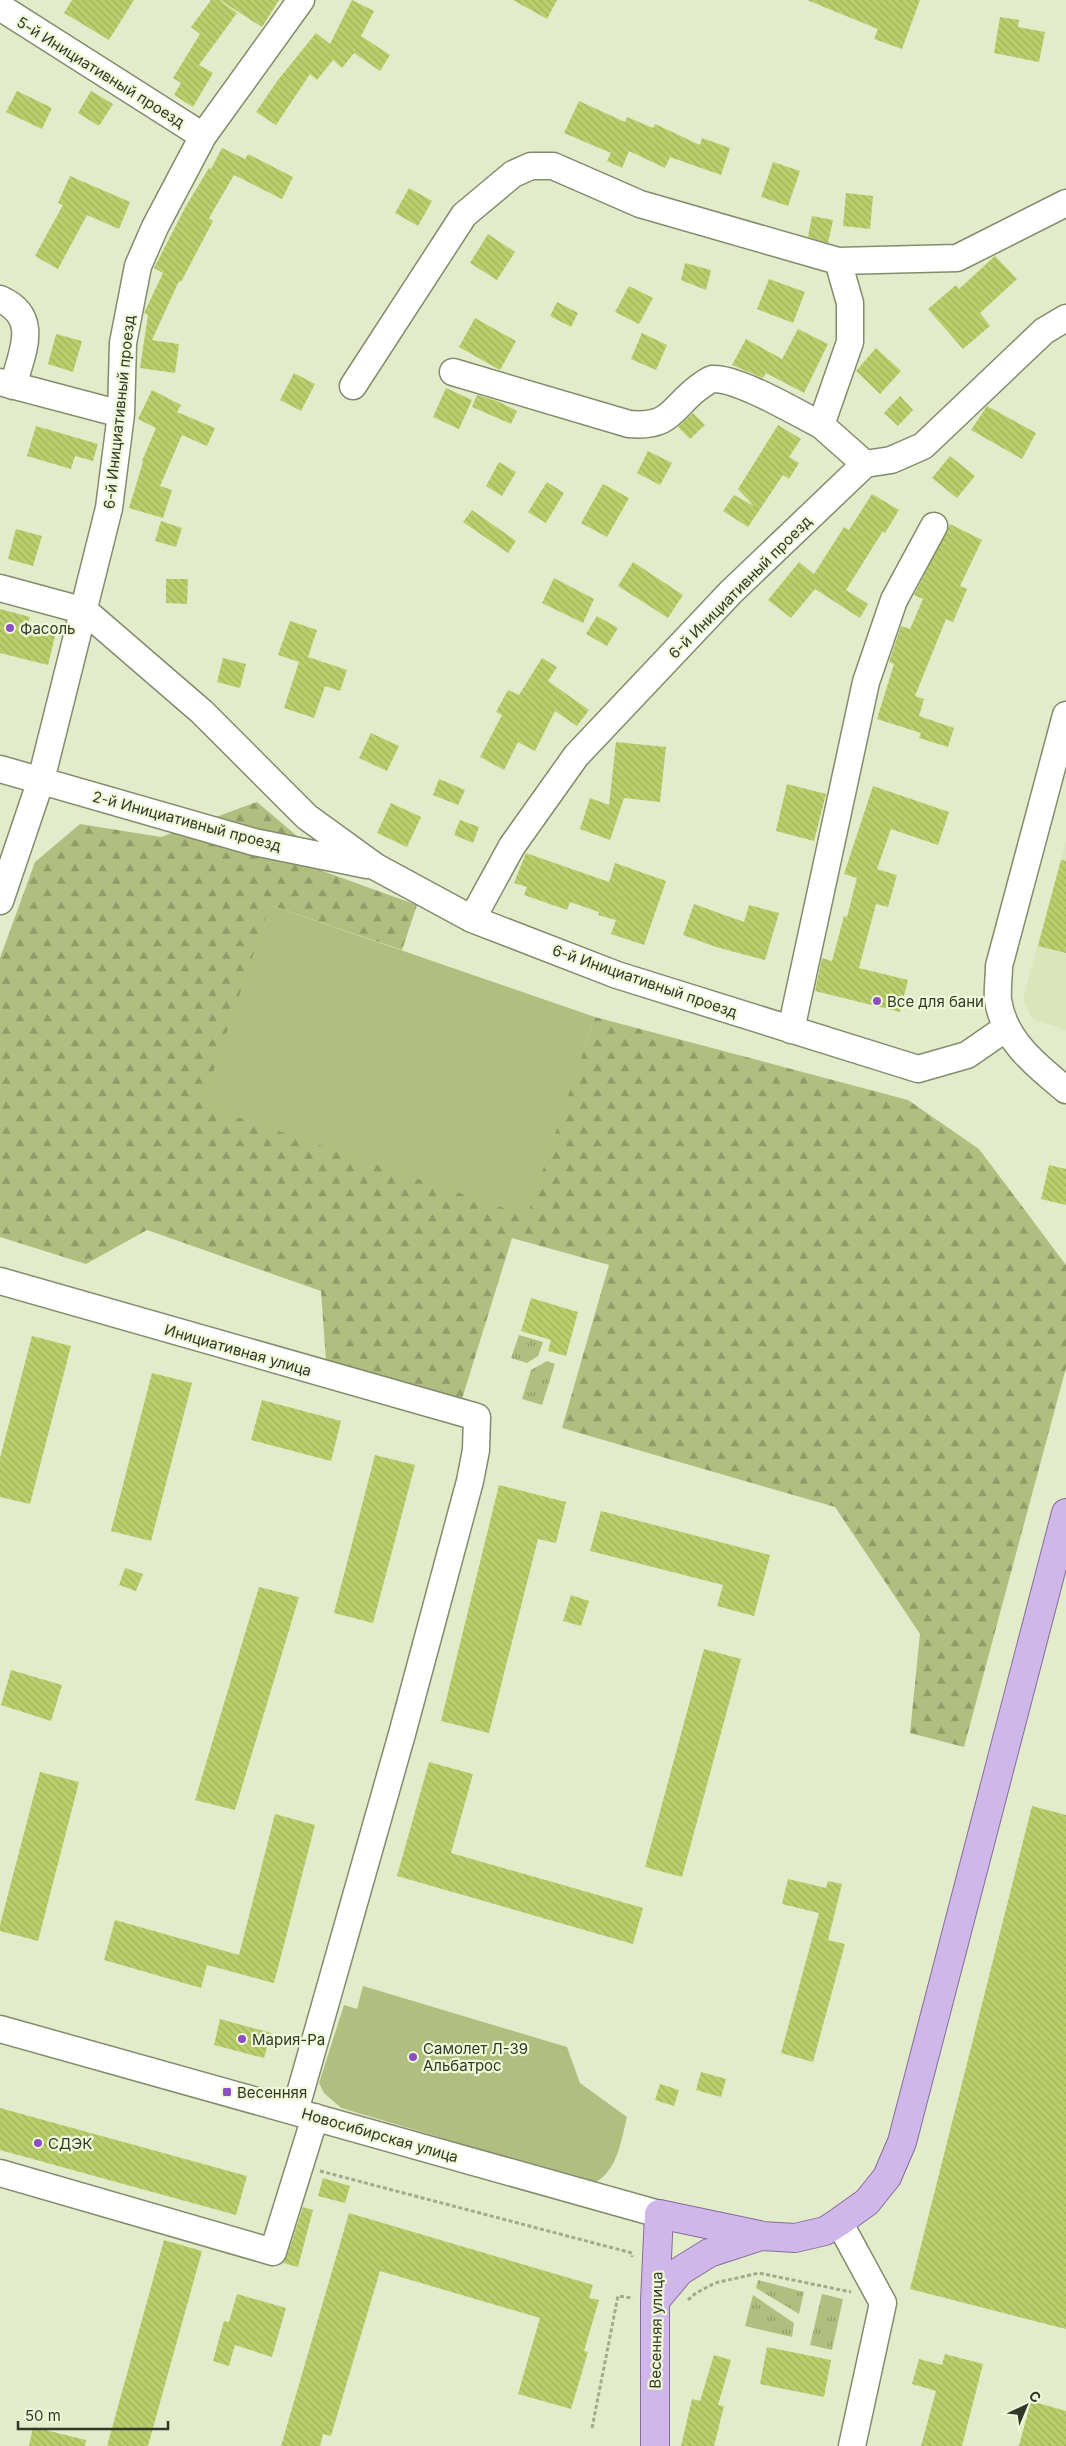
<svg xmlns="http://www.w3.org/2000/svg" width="1066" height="2446" viewBox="0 0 1066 2446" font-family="Inter,sans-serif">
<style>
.built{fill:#dae5bb}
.grass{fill:url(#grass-tufts)}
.forest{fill:url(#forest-firs)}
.park{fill:#b0bf7f}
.building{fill:url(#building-back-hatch)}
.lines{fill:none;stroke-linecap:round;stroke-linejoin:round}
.minor-casing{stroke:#838b6c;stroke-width:29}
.major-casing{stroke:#846c9c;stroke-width:30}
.path{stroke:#a2a98e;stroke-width:3;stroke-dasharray:4 2.5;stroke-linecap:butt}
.minor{stroke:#fff;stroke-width:26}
.major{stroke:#cfb8e9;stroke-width:28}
.poi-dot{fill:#8b4ec4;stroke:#f0f9d7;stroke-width:2}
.labels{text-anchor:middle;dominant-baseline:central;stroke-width:4.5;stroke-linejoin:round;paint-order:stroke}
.street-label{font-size:15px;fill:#333729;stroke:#f0f9d7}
.poi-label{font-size:15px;fill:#333729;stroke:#f0f9d7;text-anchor:start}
</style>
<defs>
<pattern id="grass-tufts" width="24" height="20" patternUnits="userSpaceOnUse" patternTransform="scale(1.25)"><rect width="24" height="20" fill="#b0bf7f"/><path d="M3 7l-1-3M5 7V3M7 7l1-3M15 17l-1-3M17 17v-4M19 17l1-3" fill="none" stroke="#909c68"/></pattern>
<pattern id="forest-firs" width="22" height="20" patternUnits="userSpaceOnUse" patternTransform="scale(1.25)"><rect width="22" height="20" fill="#b0bf7f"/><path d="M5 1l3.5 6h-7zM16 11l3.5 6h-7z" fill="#909c68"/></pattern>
<pattern id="building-back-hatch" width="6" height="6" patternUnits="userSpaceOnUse" patternTransform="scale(1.25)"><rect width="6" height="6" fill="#bacf6c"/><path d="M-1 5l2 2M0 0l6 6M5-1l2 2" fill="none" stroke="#a0b25e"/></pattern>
</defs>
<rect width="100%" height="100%" fill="#e3ecca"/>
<path class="built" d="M1066 840V1030L1032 1019 1023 999Z"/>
<path class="grass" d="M519 1335 543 1342 538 1356 527 1363 511 1358Z
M547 1361 555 1364 542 1405 522 1399 531 1370Z
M758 2280 804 2292 799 2314 756 2288Z
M822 2294 843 2299 832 2350 810 2345Z
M753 2295 794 2323 792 2337 745 2326Z"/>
<path class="forest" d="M257 802 297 836 292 860 417 905 402 950 270 905 526 1216 595 1017 908 1100 979 1149 1066 1265V1368L964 1747 910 1733 920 1634 835 1507 562 1428 609 1265 512 1238 462 1399 326 1361 321 1291 147 1230 86 1264 0 1237V958L35 862 80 824 161 837Z"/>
<path class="park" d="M270 905 595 1017 527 1216 202 1105Z
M363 1986 567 2047 580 2083 627 2117C621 2140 618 2171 594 2183L341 2108 324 2093 319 2083 344 2005 357 2009Z"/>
<path class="building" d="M72 0H134L109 40 64 13Z
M211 0H219L237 13 199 65 213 73 193 107 174 95 181 83 173 78 200 34 191 27Z
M220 0H279L262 27Z
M352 0 374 11 361 36 390 55 380 71 354 53 342 68 333 60 317 80 310 74 276 125 256 112 278 80 316 33 330 44Z
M513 0H557L547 19Z
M807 0H920L902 49 874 39 878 29Z
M1000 17 1019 20 1018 27 1045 32 1039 62 994 53Z
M17 91 52 108 42 129 6 112Z
M91 91 113 104 99 126 78 113Z
M579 101 625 122 627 117 653 128 655 124 700 145 702 138 730 148 721 175 670 157 665 168 629 151 622 168 607 161 611 153 564 133Z
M222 148 245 159 248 154 293 177 282 199 234 175 209 218 213 221 181 282 179 281 152 340 179 344 175 373 140 368 148 315 144 313 163 273 154 268 186 206 209 168 211 169Z
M773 162 800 171 788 206 761 197Z
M70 176 130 202 119 229 87 215 58 269 35 256 63 205 58 203Z
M409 188 432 201 418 226 395 213Z
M846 193 873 196 870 229 843 226Z
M812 216 833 220 828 243 808 237Z
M488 234 515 252 497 280 470 263Z
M995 256 1017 279 980 313 990 326 963 349 928 309 956 285 959 289Z
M685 263 711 270 706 290 681 280Z
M769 279 805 292 793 323 757 309Z
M629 286 653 298 639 324 615 312Z
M557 302 578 313 571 327 550 316Z
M475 318 516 341 500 370 459 347Z
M798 329 828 344 804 393 766 373 763 378 732 365 746 339 782 359Z
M642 333 667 345 656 370 631 359Z
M56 334 82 341 73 372 48 364Z
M876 348 901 371 880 394 856 371Z
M294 373 315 384 301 411 280 400Z
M446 388 472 400 459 429 433 417Z
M152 390 181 405 177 412 215 428 207 446 182 435 160 486 172 490 163 518 129 508 143 462 142 461 156 428 138 419Z
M477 395 497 401 517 411 511 424 472 407Z
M900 396 913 410 898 426 884 413Z
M987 406 1036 433 1022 459 971 430Z
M693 413 705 425 690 439 678 427Z
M778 425 801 439 789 457 799 463 789 479 783 475 748 527 723 511 734 495 754 506 738 489Z
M36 426 98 444 93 461 75 456 71 469 27 456Z
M648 451 672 463 660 485 637 473Z
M950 456 975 476 957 498 932 478Z
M499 462 516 472 502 496 486 486Z
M547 482 564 493 546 523 528 512Z
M603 484 629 498 607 537 581 523Z
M872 494 899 510 885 533 883 531 846 590 868 604 860 618 815 589 791 618 768 600 799 562 814 574 844 527 849 530Z
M472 510 516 541 508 553 463 522Z
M161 521 182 528 176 547 155 541Z
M950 524 982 540 960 586 967 589 953 622 946 619 915 696 924 699 919 716 954 728 948 747 919 738 921 733 877 719 894 664 889 662 901 626 910 629 923 599 914 595Z
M16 529 42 536 33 566 8 559Z
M633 562 683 595 668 618 618 586Z
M554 578 594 599 583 623 542 603Z
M166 579H188L187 604 166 603Z
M0 609 30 617 28 625 56 632 48 665 0 653Z
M597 616 618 628 607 646 586 634Z
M290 621 317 630 308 657 347 670 340 691 325 686 314 718 284 708 299 662 278 655Z
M223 658 246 664 240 688 217 682Z
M542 658 557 667 548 681 589 710 577 726 555 711 535 751 518 742 504 770 480 757 502 715 496 712 508 690 519 695Z
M371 733 399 746 387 771 359 758Z
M616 742 666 747 660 802 624 798 610 840 580 829 590 798 609 805Z
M439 779 465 790 458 805 433 795Z
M787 784 826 794 814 841 776 831Z
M873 786 949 812 938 845 891 829 877 869 897 875 888 907 876 904 859 968 908 980 900 1012 815 991 822 958 832 961 844 916 847 917 857 878 844 874Z
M391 803 421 817 407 847 377 833Z
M460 820 479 827 473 843 454 835Z
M526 853 609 882 615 863 666 881 644 945 611 934 616 920 598 915 599 912 570 902 567 910 524 895 527 887 514 883Z
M1061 860 1066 861V953L1038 946Z
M694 904 744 922 749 905 779 913 765 960 716 947 683 935Z
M1049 1165 1066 1169V1205L1041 1199Z
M531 1298 578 1312 566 1356 548 1351 551 1340 521 1331Z
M32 1336 71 1346 30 1504 0 1497V1458Z
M152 1373 192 1383 151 1541 111 1531Z
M262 1400 341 1421 331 1461 251 1440Z
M375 1455 415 1465 373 1623 334 1613Z
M499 1485 566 1502 556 1543 538 1539 489 1733 441 1721Z
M601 1511 770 1555 754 1616 717 1606 723 1585 590 1551Z
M125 1568 143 1574 136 1591 119 1585Z
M259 1587 299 1597 235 1810 195 1800Z
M571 1595 589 1601 581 1626 563 1621Z
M704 1649 741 1659 682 1877 645 1867Z
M11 1670 62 1685 51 1721 1 1705Z
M429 1762 473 1774 451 1853 643 1908 633 1944 397 1876Z
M40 1772 79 1782 38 1941 0 1931V1925Z
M1032 1806 1066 1815V2329L910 2289Z
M275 1814 315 1825 274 1983 207 1965 201 1988 104 1960 115 1920 239 1955Z
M788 1879 826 1888 828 1881 842 1884 828 1940 845 1944 813 2062 781 2053 819 1913 782 1904Z
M220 2019 271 2033 264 2058 214 2045Z
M701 2072 726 2079 721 2097 696 2090Z
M660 2084 679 2090 674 2106 655 2100Z
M0 2108 247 2176 236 2215 0 2150Z
M323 2178 350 2186 345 2203 318 2196Z
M303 2207 313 2210 298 2267 283 2263 287 2256Z
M349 2213 593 2285 589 2298 599 2300 584 2351 588 2352 571 2409 518 2394 540 2318 380 2271 331 2436 323 2434 320 2446H281Z
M164 2240 202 2251 148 2446H107Z
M237 2294 286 2308 272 2357 235 2345 229 2366 213 2361 224 2321 229 2322Z
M767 2347 831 2360 824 2397 760 2384Z
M945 2354 983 2364 962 2446H921L936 2391 912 2384 919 2359 942 2365Z
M714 2355 731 2360 718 2405 724 2406 714 2446H681L692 2399 700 2401Z
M1031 2401 1066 2411V2446H1019Z
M33 2427 86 2440 85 2446H29Z"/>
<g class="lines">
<g class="minor-casing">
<path id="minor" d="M0 7 203 136
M0 299C41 317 22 352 13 386
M453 372 629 424C674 428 672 405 702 385 705 383 709 380 712 379 737 377 797 413 821 425
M0 382 121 414
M353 386 464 215 513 174 531 166H553L640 204 838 261
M865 464 821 425 850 342V303L838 261 957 258 1066 203
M0 588 85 611 202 712 307 817 376 867 472 919 617 975 918 1069 967 1055 1006 1028
M1066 715 999 966C999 977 997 990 998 1000 1004 1041 1037 1066 1066 1090
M0 769 254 842 367 865
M0 901 41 780 109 508 121 414 123 343 138 266 155 227 203 136 301 0
M472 919 512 846 576 756 731 592 865 464 891 460 923 446 1044 331 1066 318
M791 1030 866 682 894 600 934 526
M0 1281 477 1417 476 1450 470 1481 402 1734 295 2111
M0 2029 659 2214
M0 2173 273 2252 315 2117
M839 2222 883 2303 852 2446"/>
</g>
<g class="major-casing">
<path id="major" d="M655 2301 680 2271 709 2253 761 2236 795 2238 825 2231 839 2222 867 2202 887 2177 902 2142 1066 1513
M655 2446V2301L659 2214 759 2235"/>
</g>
<path class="path" d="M320 2171 632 2253V2257
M688 2300 696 2293 715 2283 759 2273 851 2292
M592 2428 618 2296 633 2298"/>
<use href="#minor" class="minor"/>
<use href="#major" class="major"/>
</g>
<g class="poi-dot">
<circle cx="10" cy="628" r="5"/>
<circle cx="877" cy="1001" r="5"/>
<circle cx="242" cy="2039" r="5"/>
<circle cx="413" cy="2057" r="5"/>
<rect x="222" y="2087" width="10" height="10" rx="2.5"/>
<circle cx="38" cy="2143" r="5"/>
</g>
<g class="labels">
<g class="street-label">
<text transform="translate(101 72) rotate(32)">5-й Инициативный проезд</text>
<text transform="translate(119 412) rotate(-84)">6-й Инициативный проезд</text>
<text transform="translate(740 587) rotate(-45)">6-й Инициативный проезд</text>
<text transform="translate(187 821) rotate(15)">2-й Инициативный проезд</text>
<text transform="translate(645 981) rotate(19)">6-й Инициативный проезд</text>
<text transform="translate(238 1350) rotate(16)">Инициативная улица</text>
<text transform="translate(380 2135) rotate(16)">Новосибирская улица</text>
<text transform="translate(656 2330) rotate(-89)">Весенняя улица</text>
</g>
<g class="poi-label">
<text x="20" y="628">Фасоль</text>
<text x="887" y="1001">Все для бани</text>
<text x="252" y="2039">Мария-Ра</text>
<text x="423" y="2048">Самолет Л-39<tspan x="423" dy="17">Альбатрос</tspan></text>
<text x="237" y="2092">Весенняя</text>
<text x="48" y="2143">СДЭК</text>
</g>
</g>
<g transform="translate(1026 2406) rotate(44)" stroke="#f0f9d7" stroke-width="4" paint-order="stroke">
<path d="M0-4L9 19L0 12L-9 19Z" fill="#333729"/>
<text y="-8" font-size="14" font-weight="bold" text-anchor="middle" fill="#333729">С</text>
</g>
<path d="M18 2421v8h150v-8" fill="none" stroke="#333729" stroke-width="2.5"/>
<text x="25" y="2421" font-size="15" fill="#333729" stroke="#f0f9d7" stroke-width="4" paint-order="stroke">50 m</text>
</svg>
